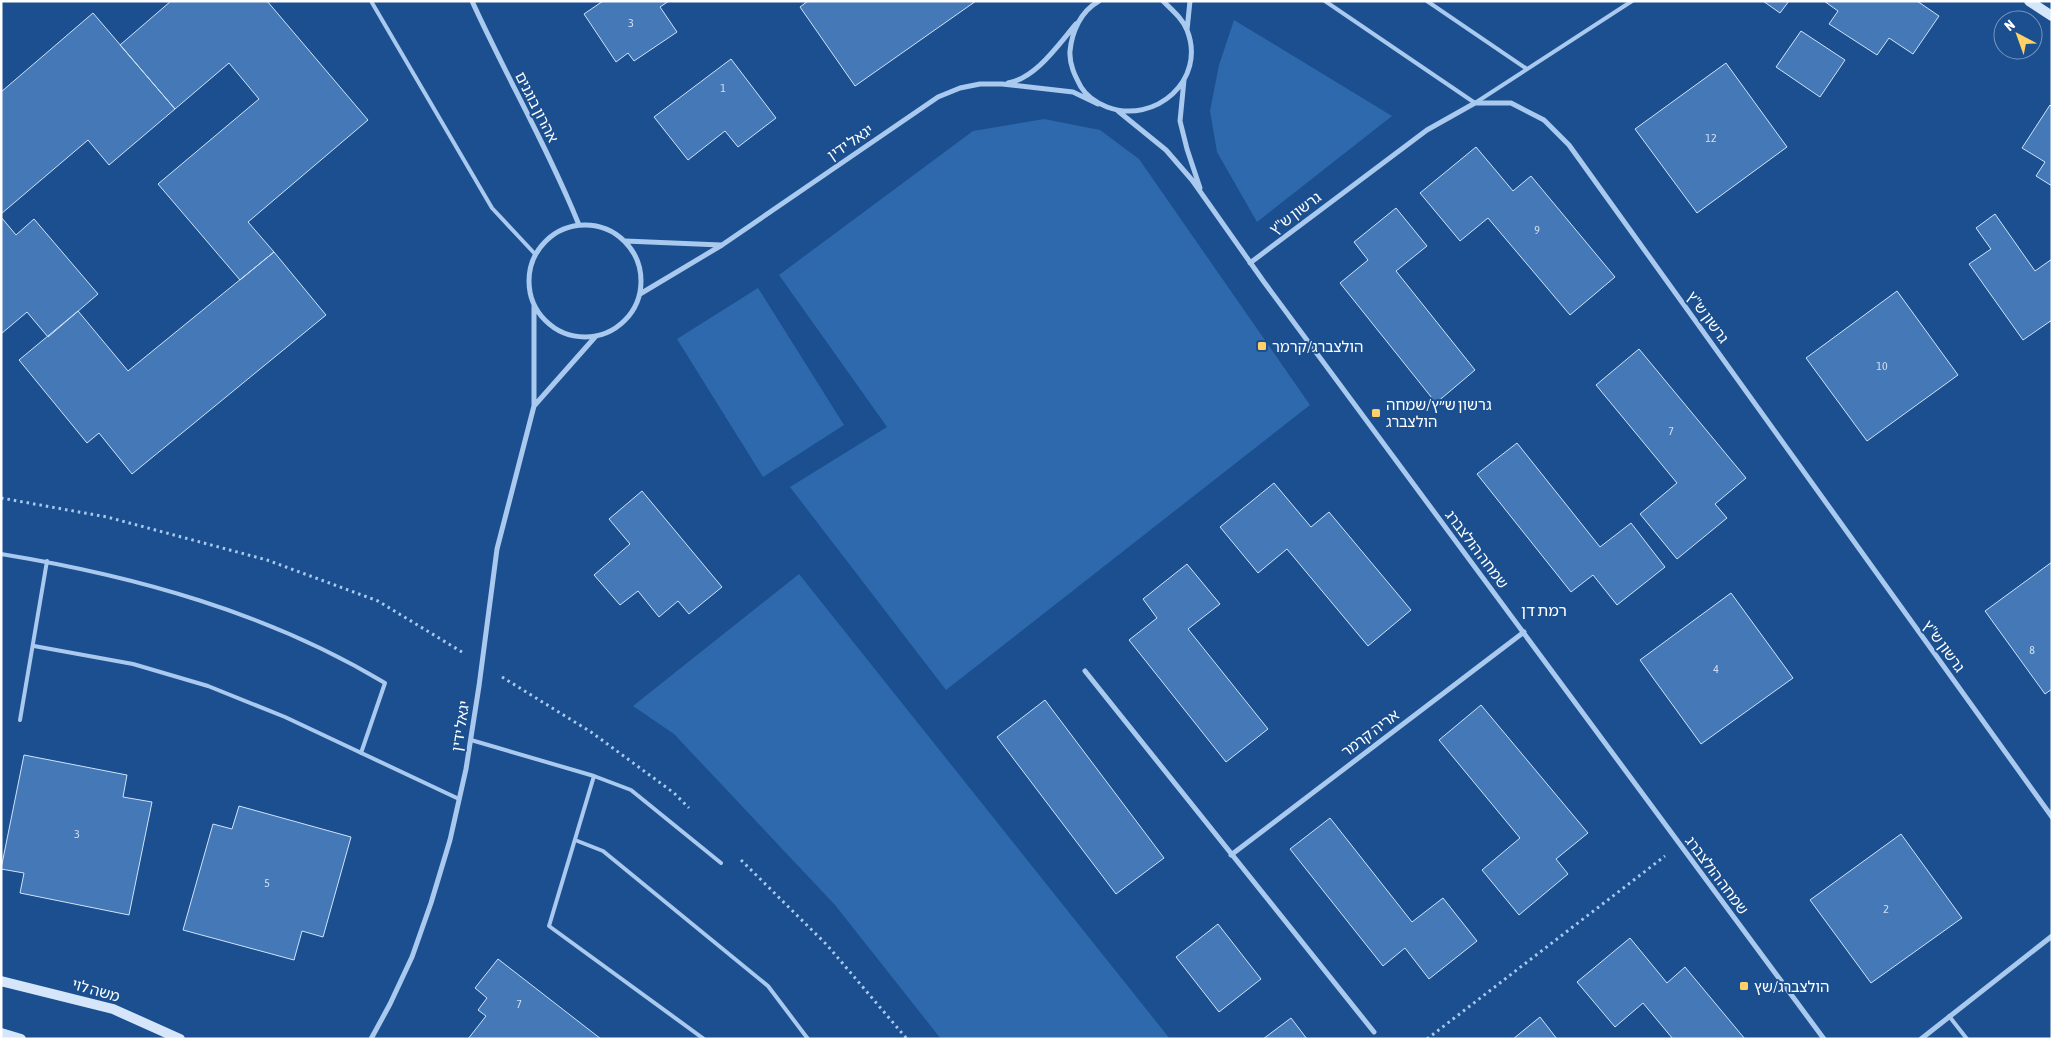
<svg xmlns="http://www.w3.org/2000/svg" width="2053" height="1040" viewBox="0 0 2053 1040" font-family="'Asap Condensed','Noto Sans Hebrew',sans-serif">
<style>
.green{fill:#2e69ad}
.building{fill:#4478b7;stroke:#cfe3fa}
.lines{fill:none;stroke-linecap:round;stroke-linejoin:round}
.path{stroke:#a9c9ee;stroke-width:3;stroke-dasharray:2.5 4;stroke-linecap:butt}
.lane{stroke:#a9c9ee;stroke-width:4}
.street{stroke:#a9c9ee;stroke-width:5}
.secondary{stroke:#d6e6fa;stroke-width:10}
.poi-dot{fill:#ffd166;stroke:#1b4f8f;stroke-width:2}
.labels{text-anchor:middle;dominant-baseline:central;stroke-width:4;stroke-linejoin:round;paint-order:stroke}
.number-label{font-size:12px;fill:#d0dded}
.street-label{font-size:15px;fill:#fff;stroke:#1b4f8f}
.poi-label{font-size:15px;fill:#fff;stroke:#1b4f8f;text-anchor:start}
.neighbourhood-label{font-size:16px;fill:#fff;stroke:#1b4f8f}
</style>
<rect width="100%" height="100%" fill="#1b4f8f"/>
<path class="green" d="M1234 20 1392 116 1257 222 1217 152 1210 111 1219 65Z
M1044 119 1100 130 1139 159 1310 405 946 690 790 487 887 427 779 275 973 131Z
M758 288 844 425 763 477 677 339Z
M799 574 1170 1039H941L835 905 674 734 633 706Z"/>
<path class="building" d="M171 1H267L368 120 248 222 274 252 240 280 158 184 259 99 229 63 175 109 120 45Z
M603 1H669L660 7 677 32 634 61 628 53 616 62 584 14Z
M808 1H976L855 86 800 7Z
M1763 1H1789L1780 13Z
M1824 1H1917L1939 16 1913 54 1889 38 1877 55 1829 24 1838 11Z
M93 13 175 109 109 165 88 140 1 214V92Z
M1801 31 1845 60 1820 97 1776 67Z
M731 59 776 118 738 147 725 131 688 160 654 117Z
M1726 63 1787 147 1697 213 1635 129Z
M2050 105 2052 107V186L2036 176 2045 162 2022 148Z
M1476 147 1513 191 1531 176 1615 277 1570 315 1488 218 1460 241 1420 193Z
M1396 208 1427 246 1396 271 1475 370 1436 403 1340 283 1368 260 1354 242Z
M1995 214 2035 271 2052 259V320L2023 340 1969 264 1991 249 1976 228Z
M1 217 16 235 34 219 98 294 48 337 27 312 1 334Z
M274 252 326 315 132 474 99 433 87 443 19 360 78 311 128 371Z
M1897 291 1958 375 1867 441 1806 358Z
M1639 349 1746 478 1715 504 1727 518 1677 559 1640 514 1677 483 1596 385Z
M1517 443 1600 547 1631 523 1665 567 1617 605 1593 575 1571 592 1477 474Z
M1274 483 1311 527 1329 512 1411 610 1368 646 1287 549 1258 573 1220 527Z
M642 491 722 587 689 614 678 601 659 617 638 591 620 605 594 575 630 544 609 519Z
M2052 562V689L2045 694 1985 611Z
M1187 564 1220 604 1188 629 1268 729 1226 762 1129 640 1157 618 1143 599Z
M1731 593 1793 678 1701 744 1640 660Z
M1045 700 1164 858 1116 894 997 737Z
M1481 705 1588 833 1556 859 1568 874 1519 915 1482 870 1520 838 1439 740Z
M24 755 127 775 123 797 152 802 129 915 20 893 24 873 1 869Z
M239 806 351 837 323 937 302 931 294 960 183 930 213 824 232 829Z
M1330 818 1412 922 1443 898 1477 941 1429 979 1405 948 1383 966 1290 849Z
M1901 834 1962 918 1871 983 1810 900Z
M1218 924 1261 979 1219 1012 1176 957Z
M1630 938 1667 983 1685 967 1745 1039H1673L1643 1003 1615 1027 1577 982Z
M498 959 601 1039H468L486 1016 478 1010 487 998 475 988Z
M1540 1017 1557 1039H1513Z
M1291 1018 1307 1039H1263Z"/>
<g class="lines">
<path class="path" d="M1 498 107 517 267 560 378 601 462 652
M502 677 591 732 674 793 689 808
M741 860 827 945 907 1039
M1427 1039 1665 856"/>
<path class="lane" d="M371 1 492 208 535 254
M1325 1 1475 103 1632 1
M1427 1 1527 69
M1 554C135 576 269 613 385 683L361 753
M34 646 133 664 208 686 285 717 459 799
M20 720 47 561
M471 740 594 776 549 926 704 1039
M594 776 631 790 721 863
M575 840 603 851 768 986 808 1039
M1949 1016 1967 1039"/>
<path class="street" d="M472 1C506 76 548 148 579 225
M1099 1C1081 11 1072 31 1070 51 1069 64 1075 76 1081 87 1087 97 1097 103 1107 107 1155 125 1207 80 1187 30 1182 18 1172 10 1163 1
M1187 30 1190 1
M1184 80 1180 121 1187 149 1200 188
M1008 83C1036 78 1058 45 1076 24
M1118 111 1166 150 1192 180 1264 282 1824 1039
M529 281a56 56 0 1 1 112 0a56 56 0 1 1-112 0Z
M625 241 721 245
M1250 263 1427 130 1475 103H1511L1544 120 1569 145 2052 817
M640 294 722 245 938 97 960 88 980 84H1002L1073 92 1098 104
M534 406 596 336
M1085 671 1374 1032
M1231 855 1524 632
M371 1039 390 1004 412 957 431 903 450 840 466 769 479 686 497 549 534 406V306
M1921 1039 2052 936"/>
<path class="secondary" d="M2029 1 2052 16
M1 981 113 1009 180 1039
M1 1033 21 1039"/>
</g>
<g class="poi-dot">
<rect x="1257" y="341" width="10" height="10" rx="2.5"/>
<rect x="1371" y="408" width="10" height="10" rx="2.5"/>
<rect x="1739" y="981" width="10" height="10" rx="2.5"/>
</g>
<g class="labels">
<g class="number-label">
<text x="631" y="23">3</text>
<text x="723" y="88">1</text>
<text x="1711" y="138">12</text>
<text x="1537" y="230">9</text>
<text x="1882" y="366">10</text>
<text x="1671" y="431">7</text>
<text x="2032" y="650">8</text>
<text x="1716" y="669">4</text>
<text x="77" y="834">3</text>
<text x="267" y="883">5</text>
<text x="1886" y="909">2</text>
<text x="519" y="1004">7</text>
</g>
<g class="street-label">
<text transform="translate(537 107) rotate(63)">אהרון בוגנים</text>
<text transform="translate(850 142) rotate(-34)">יגאל ידין</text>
<text transform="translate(1295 213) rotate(-37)">גרשון ש"ץ</text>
<text transform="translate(1708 317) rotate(54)">גרשון ש"ץ</text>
<text transform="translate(1477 549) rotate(53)">שמחה הולצברג</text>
<text transform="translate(1944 646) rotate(54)">גרשון ש"ץ</text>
<text transform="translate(460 726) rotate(-81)">יגאל ידין</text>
<text transform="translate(1370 733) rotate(-37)">אריה קרמר</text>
<text transform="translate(1717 875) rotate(53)">שמחה הולצברג</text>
<text transform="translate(96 990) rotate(16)">משה לוי</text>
</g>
<g class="poi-label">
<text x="1272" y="346">הולצברג/קרמר</text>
<text x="1386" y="404">גרשון ש״ץ/שמחה<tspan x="1386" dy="17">הולצברג</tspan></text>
<text x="1754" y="986">הולצברג/שץ</text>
</g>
<g class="neighbourhood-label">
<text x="1544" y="610">רמת דן</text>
</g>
</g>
<rect width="2053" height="1040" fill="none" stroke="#ffffff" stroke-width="5"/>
<g transform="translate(2018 35) rotate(319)"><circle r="24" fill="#1b4f8f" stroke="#7695bc"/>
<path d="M0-4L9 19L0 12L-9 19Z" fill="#ffd166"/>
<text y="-8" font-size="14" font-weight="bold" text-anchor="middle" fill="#ffffff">N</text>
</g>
</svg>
